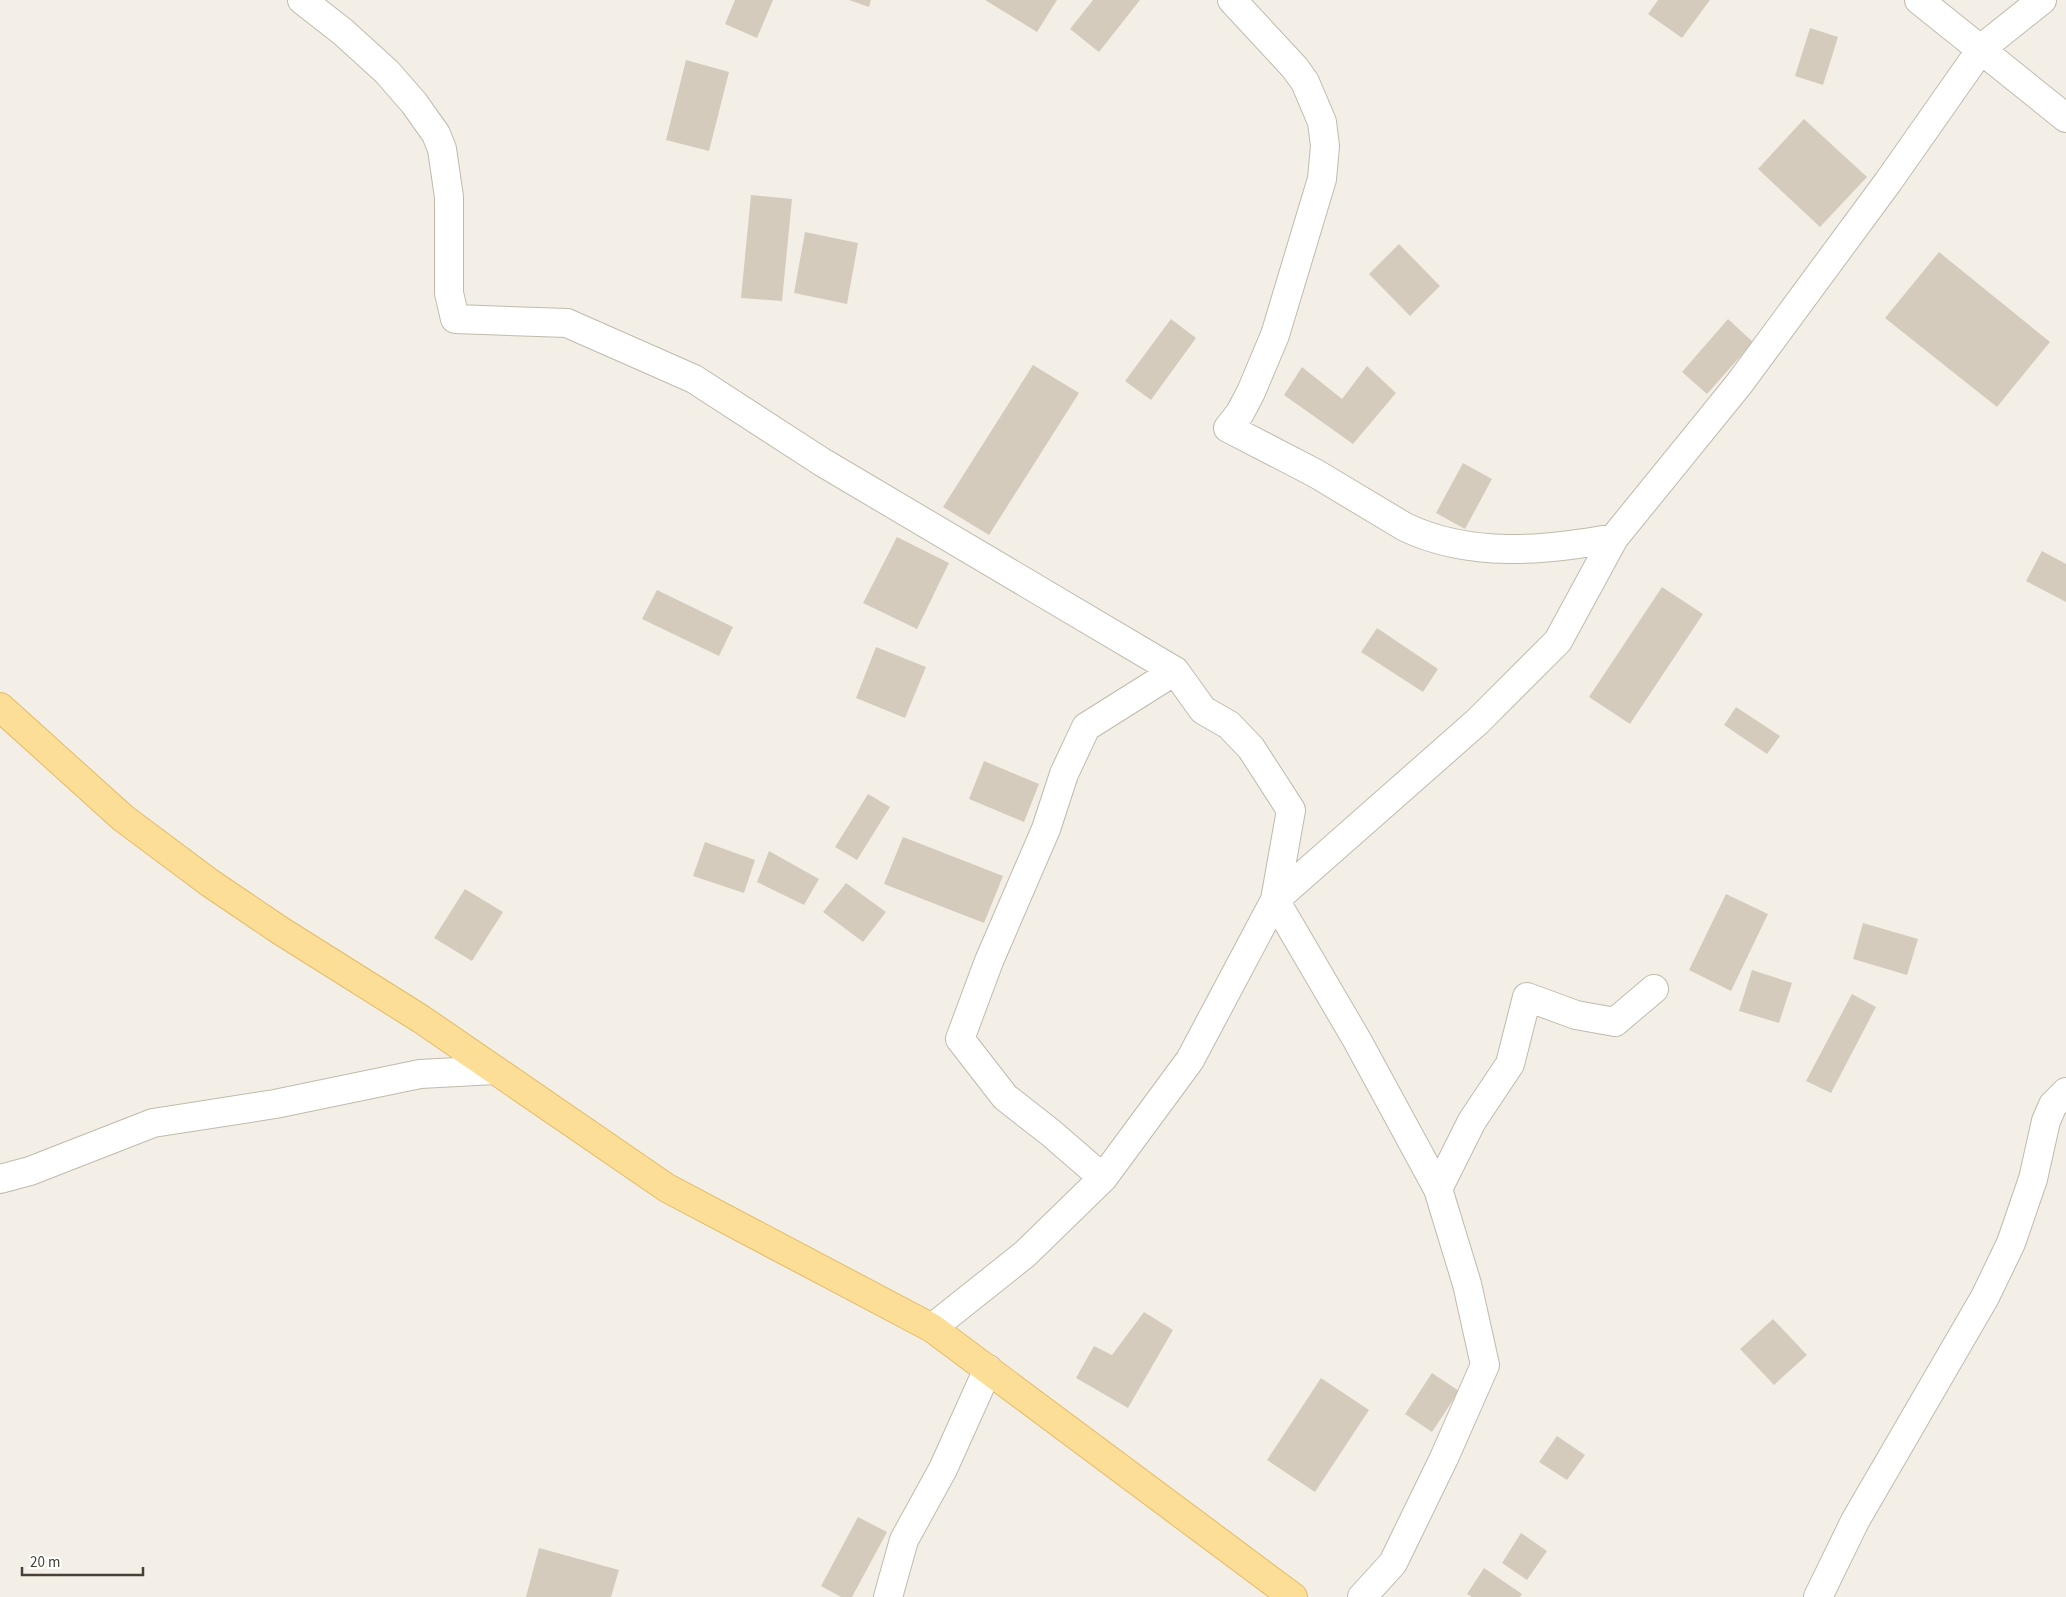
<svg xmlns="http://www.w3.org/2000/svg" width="2066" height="1597" viewBox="0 0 2066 1597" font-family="'Source Sans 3',sans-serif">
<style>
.building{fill:#d5cbbc}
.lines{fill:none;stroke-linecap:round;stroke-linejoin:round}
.minor-casing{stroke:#c1baac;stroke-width:30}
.major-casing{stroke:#e2bb66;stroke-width:30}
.minor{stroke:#fff;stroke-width:28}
.major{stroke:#fdde96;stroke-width:28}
</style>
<rect width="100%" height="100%" fill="#f3efe7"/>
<path class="building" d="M735 0H773L757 38 725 24Z
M849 0H871L869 7Z
M985 0H1057L1037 32Z
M1093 0H1140L1099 52 1070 29Z
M1658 0H1710L1682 38 1648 14Z
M1810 28 1838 37 1823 85 1795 76Z
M686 60 729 72 709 151 666 140Z
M1804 119 1867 177 1820 227 1758 169Z
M751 195 792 199 782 301 741 298Z
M805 232 858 243 847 304 794 293Z
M1399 244 1440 286 1410 316 1369 274Z
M1939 252 2050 342 1997 407 1885 318Z
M1171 319 1196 338 1151 400 1125 381Z
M1728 319 1753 342 1707 394 1682 372Z
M1033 365 1079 393 989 535 943 507Z
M1367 366 1396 393 1353 444 1284 395 1302 367 1342 399Z
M1463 463 1492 479 1465 529 1436 513Z
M897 537 949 563 917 629 863 603Z
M2042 551 2066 564V602L2026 581Z
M1662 587 1703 614 1630 724 1589 697Z
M657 590 733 627 719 656 642 619Z
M1377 628 1438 669 1423 692 1361 652Z
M876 647 926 667 905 718 856 698Z
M1736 707 1780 736 1767 754 1724 725Z
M984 761 1039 784 1024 822 969 799Z
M868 794 890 807 857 860 835 847Z
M903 837 1003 876 984 923 884 884Z
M705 842 755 860 744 893 693 876Z
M769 851 819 879 804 905 757 882Z
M846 883 886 912 863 942 823 912Z
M465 889 503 912 472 961 434 938Z
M1726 894 1768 914 1731 991 1689 970Z
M1863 923 1918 939 1907 975 1853 959Z
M1752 970 1792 983 1779 1023 1739 1011Z
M1852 994 1876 1007 1831 1093 1806 1081Z
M1144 1312 1173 1330 1128 1408 1076 1378 1094 1346 1112 1355Z
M1773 1319 1807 1355 1774 1385 1740 1349Z
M1432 1373 1459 1391 1432 1432 1405 1414Z
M1321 1378 1369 1410 1315 1492 1267 1460Z
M1557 1436 1585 1455 1567 1480 1539 1462Z
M858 1517 887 1532 852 1597H841L821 1586Z
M1521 1533 1547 1551 1527 1580 1502 1563Z
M539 1548 619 1570 611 1597H526Z
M1484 1568 1522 1594 1520 1597H1472L1467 1594Z"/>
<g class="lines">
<g class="minor-casing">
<path id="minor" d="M302 0 343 32 387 72 414 103 436 134 442 149 449 197V293L455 319 567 323 694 379 822 462 1175 671 1203 710 1229 725 1251 748 1291 810 1275 900 1190 1060 1103 1178 1025 1254 932 1328
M1232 0 1295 68 1305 82 1322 122 1325 146 1322 179 1275 335 1251 392 1240 413 1228 428 1315 473 1405 527C1470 558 1545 551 1614 538
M1919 0 2066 118
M1275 900 1477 722 1558 641 1614 538 1739 384 1888 182 1982 48 2042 0
M1275 900 1357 1040 1438 1189 1467 1284 1485 1365 1444 1458 1393 1563 1362 1597
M1103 1178 1051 1133 1005 1097 960 1039 989 961 1046 829 1064 774 1086 727 1175 671
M0 1179 30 1171 153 1123 275 1104 420 1074 495 1070
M1438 1189 1472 1121 1510 1064 1527 997 1576 1015 1615 1022 1654 989
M888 1597 904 1540 943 1469 988 1369
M1818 1597 1855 1521 1985 1297 2011 1243 2033 1179 2046 1121 2053 1105 2066 1092"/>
</g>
<g class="major-casing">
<path id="major" d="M0 707 123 818 210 883 281 931 421 1019 667 1188 932 1328 1293 1597"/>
</g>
<use href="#minor" class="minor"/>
<use href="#major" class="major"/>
</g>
<path d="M22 1567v8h121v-8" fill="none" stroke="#464036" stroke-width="2.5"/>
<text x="30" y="1567" font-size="15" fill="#464036" stroke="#ffffff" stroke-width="4" paint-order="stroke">20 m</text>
</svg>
